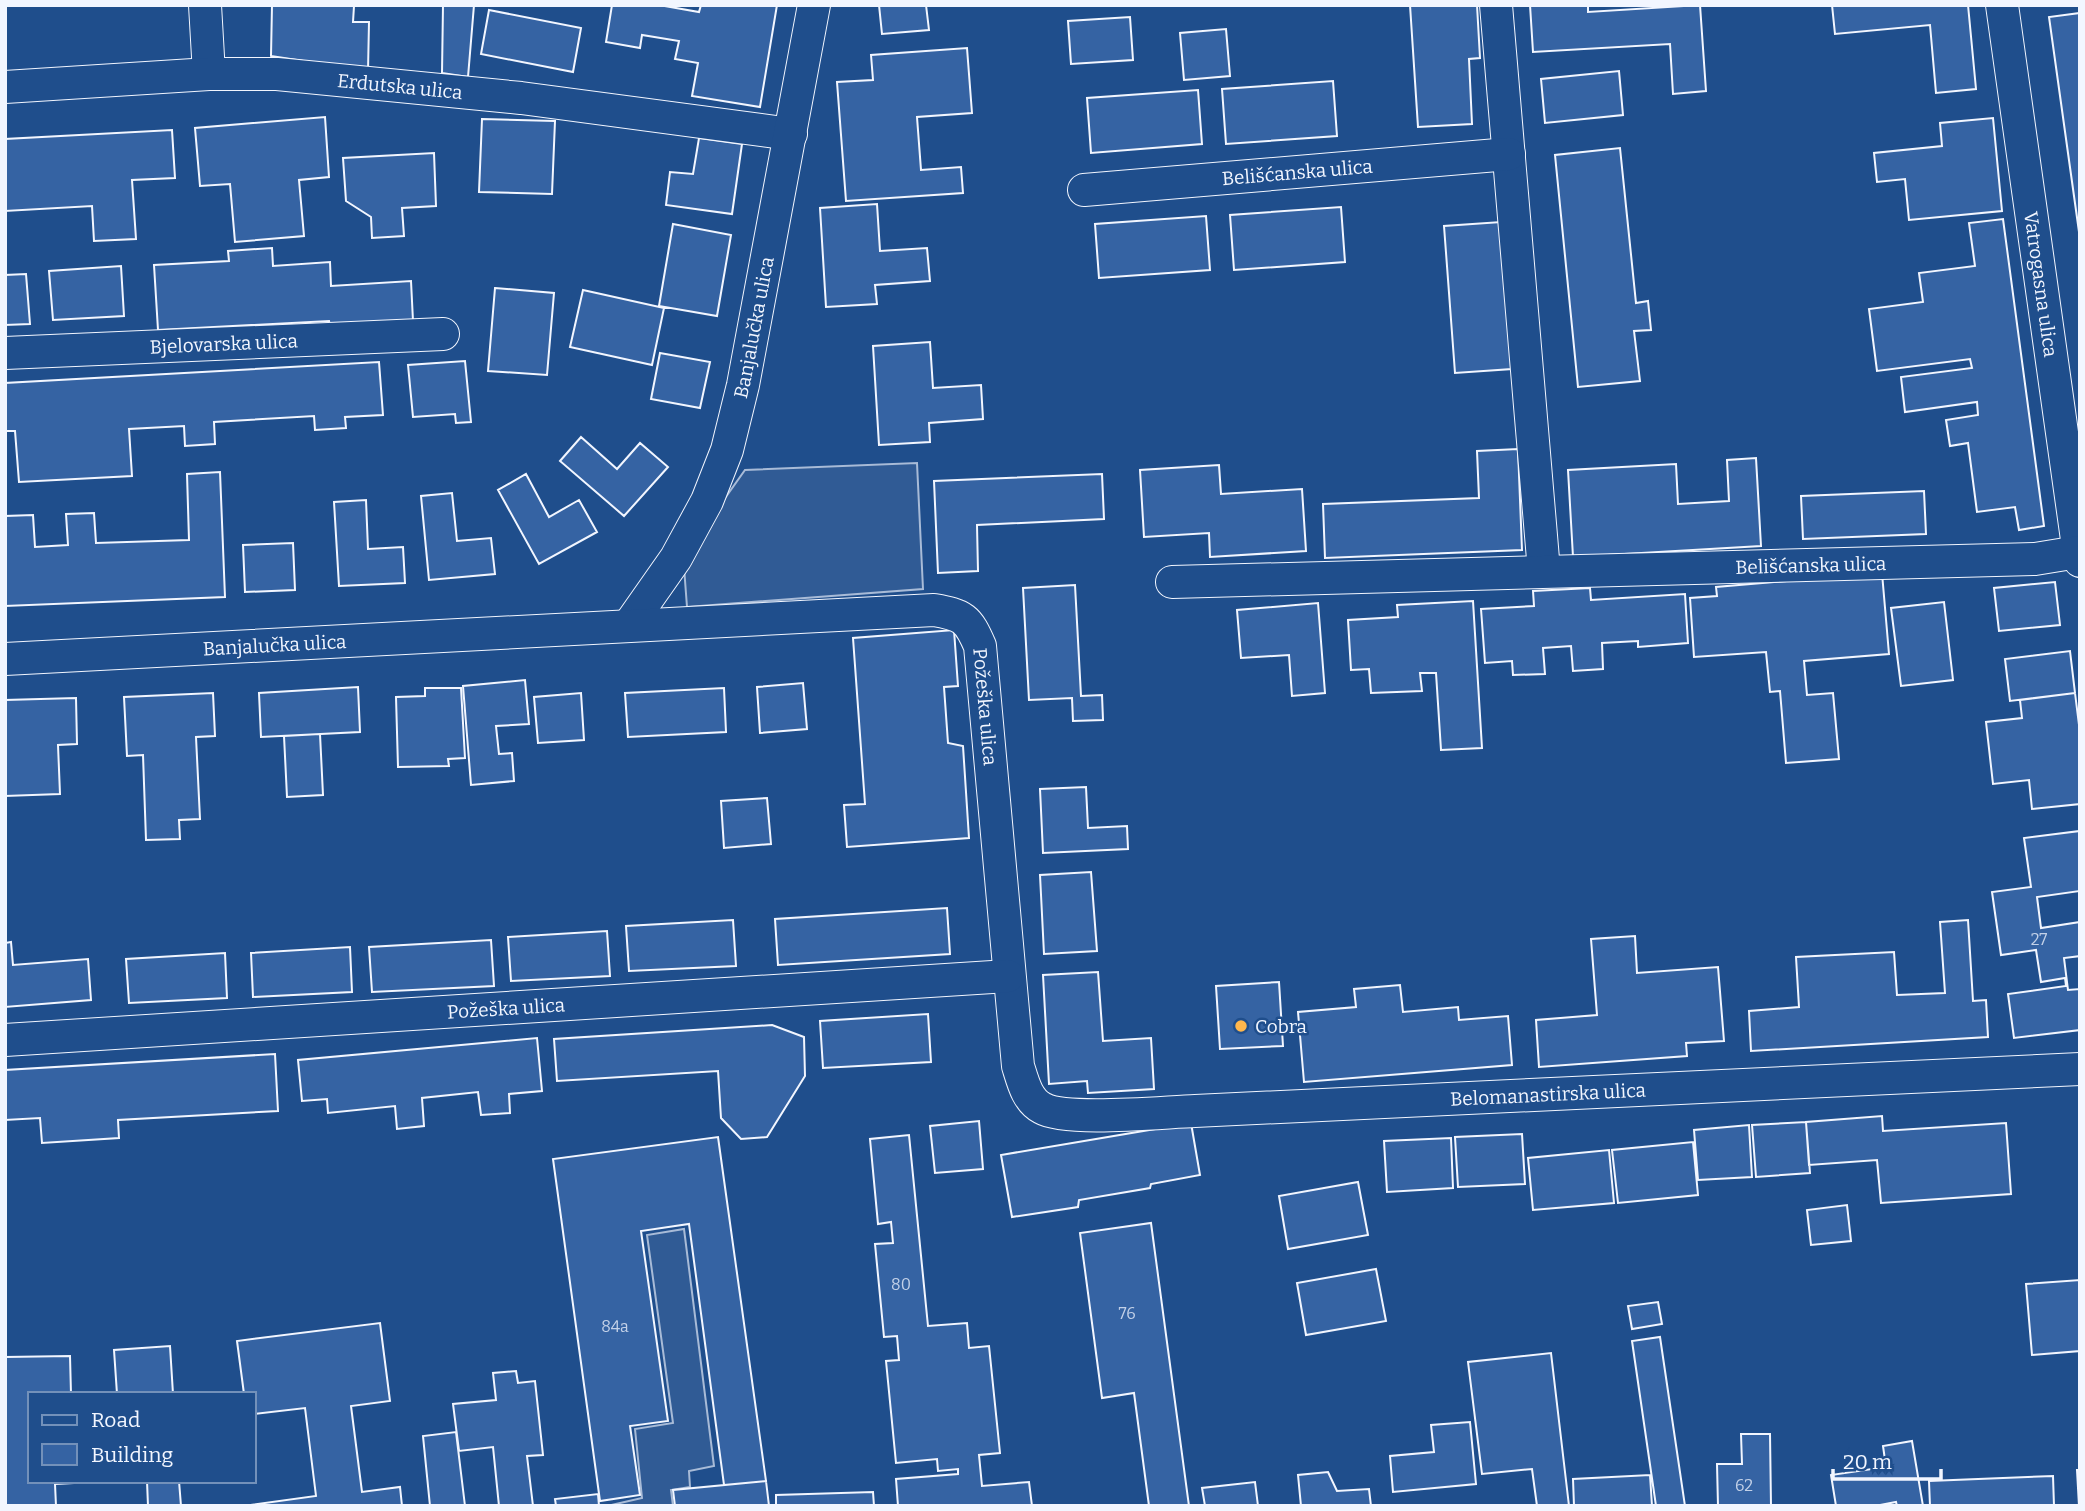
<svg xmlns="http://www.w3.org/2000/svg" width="2085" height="1511" viewBox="0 0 2085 1511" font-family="Bitter,serif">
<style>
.built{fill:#305b95;stroke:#a8bbd7;stroke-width:2}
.building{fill:#3563a3;stroke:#f2f6ff;stroke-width:2}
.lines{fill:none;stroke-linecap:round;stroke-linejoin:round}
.minor-casing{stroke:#f2f6ff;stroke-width:34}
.minor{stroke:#1f4e8c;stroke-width:32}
.poi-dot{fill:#ffb74d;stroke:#1f4e8c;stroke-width:2.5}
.labels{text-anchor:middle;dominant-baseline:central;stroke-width:5;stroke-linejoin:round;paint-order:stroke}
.number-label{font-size:16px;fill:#c3d1e8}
.street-label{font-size:19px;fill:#f2f6ff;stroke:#1f4e8c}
.poi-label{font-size:19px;fill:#f2f6ff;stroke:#1f4e8c;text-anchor:start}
</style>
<rect width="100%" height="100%" fill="#1f4e8c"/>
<path class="built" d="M917 463 923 589 687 607 684 567 701 532 745 470Z
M684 1229 714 1466 689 1471 690 1487 671 1490 673 1506H607L642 1498 635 1429 673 1423 647 1235Z"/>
<path class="building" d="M272 5H407L354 6 353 22H369L368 71 271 56Z
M443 5H474L468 77 442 73Z
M612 5H659L699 12 701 5H777L760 107 692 96 698 63 675 59 679 41 642 35 640 48 606 42Z
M879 5H926L929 30 882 34Z
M1410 5H1477L1480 58 1469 59 1472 124 1418 127Z
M1530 5H1588V12L1700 5 1706 91 1673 94 1670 44 1533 52Z
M1832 5H1968L1976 89 1936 93 1930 25 1835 34Z
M489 10 581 28 573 72 481 54Z
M2080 13V239L2049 17Z
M1130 17 1133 60 1071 64 1068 21Z
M1226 29 1230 76 1184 80 1180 33Z
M967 48 972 113 917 117 921 170 961 167 963 193 846 201 837 82 873 80 871 55Z
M1619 71 1623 115 1545 123 1541 79Z
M1333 81 1337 136 1226 144 1222 89Z
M1198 90 1202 144 1091 153 1087 98Z
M325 117 329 177 299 180 304 236 235 242 230 184 200 186 195 128Z
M1993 118 2002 211 1909 220 1905 179 1877 182 1874 153 1942 146 1940 123Z
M482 119 555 121 552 194 479 192Z
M172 130 175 178 132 180 136 239 94 241 92 206 5 211V139Z
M699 138 742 144 732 214 666 205 670 172 693 174Z
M1620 148 1636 303 1648 301 1651 330 1634 331 1640 381 1578 387 1555 155Z
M434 153 436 206 402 208 404 236 372 238 371 217 346 201 343 158Z
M877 204 880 251 927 248 930 281 875 285 877 304 826 307 820 208Z
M1341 207 1345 262 1234 270 1230 215Z
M1206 216 1210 270 1099 278 1095 224Z
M2003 219 2044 526 2019 530 2015 507 1977 512 1968 443 1950 446 1946 420 1978 415 1977 402 1905 412 1901 377 1972 368 1970 359 1877 371 1869 309 1923 302 1919 273 1975 266 1969 223Z
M1501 222 1512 369 1455 373 1444 226Z
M673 224 731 235 717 316 659 306Z
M272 248 273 266 330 262 331 286 411 281 413 321 330 326 329 321 158 330 154 265 229 261 228 251Z
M121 266 124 316 53 320 49 271Z
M26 274 30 324 5 325V275Z
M495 288 554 293 547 375 488 371Z
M583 290 664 308 652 365 570 347Z
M930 342 933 388 981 385 983 419 929 423 930 442 879 445 873 346Z
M660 353 710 362 700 408 651 399Z
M465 361 471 422 456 423 455 414 413 417 408 365Z
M379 362 383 415 345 417 346 428 315 430 314 416 214 422 215 444 185 446 184 426 129 429 132 476 19 482 15 431H5V383Z
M581 437 617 469 640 443 668 467 624 516 560 461Z
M1518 449 1522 550 1325 558 1323 504 1479 498 1477 451Z
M1756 458 1761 546 1573 557 1568 470 1676 464 1678 504 1729 501 1727 460Z
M1219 465 1221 494 1302 489 1306 551 1210 557 1209 533 1144 537 1140 470Z
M220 472 225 597 5 606V516L33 515 35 547 68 545 66 514 94 513 96 543 189 540 187 474Z
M526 474 549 517 579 500 597 532 539 564 498 490Z
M1102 474 1104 519 977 525 978 571 938 573 934 481Z
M1924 491 1926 534 1803 539 1801 496Z
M452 493 457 541 491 538 495 574 429 580 421 496Z
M366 500 368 549 403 547 405 583 339 586 334 502Z
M293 543 295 590 245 592 243 545Z
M1882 573 1889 654 1804 661 1807 695 1833 693 1839 759 1786 763 1780 691 1770 692 1766 652 1694 657 1690 598 1717 596 1716 587Z
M2055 582 2060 625 1999 631 1994 588Z
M1075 585 1081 696 1102 695 1103 720 1073 721 1072 698 1029 700 1023 588Z
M1590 588 1591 600 1685 594 1688 643 1638 647V641L1602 643 1603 669 1573 671 1571 646 1543 648 1545 674 1513 675 1512 661 1485 663 1481 609 1534 606 1533 591Z
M1473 601 1482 748 1441 750 1436 673H1420L1422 691 1371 693 1369 669 1351 670 1348 620 1398 617 1397 605Z
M1944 602 1953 680 1901 686 1891 608Z
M1318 603 1325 693 1292 696 1289 655 1241 658 1237 610Z
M954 630 958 686 944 687 948 743 963 746 969 838 847 847 844 805 865 804 853 638Z
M2070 651 2075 693 2010 701 2005 659Z
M525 680 529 724 496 726 499 754 512 753 514 781 471 785 463 686Z
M803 683 807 729 760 733 757 687Z
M358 687 360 732 261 737 259 693Z
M425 688H461L465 758 448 759 449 766 398 767 396 697 425 696Z
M724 688 726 732 628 737 625 693Z
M213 693 215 736 196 737 200 819 179 820 180 839 146 840 143 755 127 756 124 697Z
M581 693 584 740 538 743 534 697Z
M2075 693 2080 733V804L2032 809 2029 780 1993 784 1986 722 2022 718 2020 700Z
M76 698 77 744 58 745 60 794 5 796V700Z
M320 734 323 795 287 797 284 736Z
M1086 787 1088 828 1127 826 1128 849 1043 853 1040 789Z
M767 798 771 844 724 848 721 801Z
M2080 831V891L2037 897 2041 928 2080 922V956L2064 958 2068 990 2080 989V1030L2014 1038 2008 994 2066 986 2065 978 2041 982 2036 950 2001 955 1992 892 2031 887 2024 838Z
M1091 872 1097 951 1044 954 1040 875Z
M947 908 950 954 778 965 775 919Z
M733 920 736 966 629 971 626 926Z
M1968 920 1973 1001 1986 1000 1988 1037 1751 1051 1749 1011 1799 1007 1796 957 1894 952 1897 995 1945 993 1940 922Z
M607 931 610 976 511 981 508 937Z
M1635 936 1637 973 1718 967 1724 1041 1686 1043 1687 1056 1539 1067 1536 1020 1597 1015 1591 939Z
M491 940 494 986 372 992 369 947Z
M11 942 13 965 88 959 91 1000 5 1007V943Z
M350 947 352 992 253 997 251 953Z
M225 953 227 998 129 1003 126 959Z
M1098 972 1103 1041 1151 1038 1154 1089 1088 1093 1087 1081 1049 1084 1043 975Z
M1279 982 1283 1046 1220 1049 1216 986Z
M1400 985 1403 1012 1458 1007 1459 1020 1508 1016 1512 1065 1304 1082 1298 1012 1356 1007 1354 989Z
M928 1014 931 1062 823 1068 820 1021Z
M772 1025 804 1037 805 1076 767 1137 741 1139 721 1118 718 1071 557 1081 554 1039Z
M537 1038 542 1091 509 1094 510 1113 481 1115 478 1092 422 1098 424 1126 397 1129 395 1106 328 1113 327 1099 302 1101 298 1060Z
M275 1054 278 1111 118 1120 119 1138 42 1143 40 1118 5 1120V1070Z
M1882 1116 1883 1131 2006 1123 2011 1194 1881 1203 1877 1160 1809 1165 1806 1122Z
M979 1121 983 1169 935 1173 930 1126Z
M1806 1122 1810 1173 1756 1177 1752 1125Z
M1191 1123 1200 1175 1151 1184 1150 1188 1079 1200 1078 1207 1012 1217 1001 1155Z
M1749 1125 1752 1177 1698 1180 1694 1130Z
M1522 1134 1525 1184 1458 1187 1455 1137Z
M909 1135 928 1326 967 1323 969 1348 989 1346 1000 1453 979 1455 982 1486 1029 1482 1032 1506H898L896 1479 958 1474V1469L938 1471 937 1459 896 1463 886 1361 899 1360 897 1336 884 1337 875 1244 893 1243 891 1222 878 1224 870 1139Z
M718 1137 766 1481 724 1485 689 1224 641 1231 668 1421 630 1426 640 1495 600 1501 553 1159Z
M1451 1138 1453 1188 1387 1192 1384 1141Z
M1693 1142 1698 1195 1618 1203 1612 1150Z
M1609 1150 1614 1203 1533 1210 1528 1158Z
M1358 1182 1368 1235 1288 1249 1279 1196Z
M1847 1205 1851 1241 1811 1245 1807 1210Z
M1151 1223 1189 1506H1149L1134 1393 1102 1398 1080 1233Z
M1376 1269 1386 1321 1306 1335 1297 1283Z
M2080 1280V1351L2032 1355 2026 1284Z
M1658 1302 1662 1324 1632 1329 1628 1306Z
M380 1323 390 1401 351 1406 362 1492 400 1487 402 1506H243L316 1496 305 1408 254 1414V1394H244L237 1341Z
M1660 1337 1685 1506H1656L1632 1341Z
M170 1346 173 1394H117L114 1350Z
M1551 1353 1569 1506H1537L1532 1469 1482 1474 1468 1362Z
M70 1356 71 1394H30V1481L74 1483 55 1484 56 1506H5V1357Z
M516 1371 518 1383 535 1381 543 1455 527 1456 533 1506H499L493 1447 459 1451 453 1404 496 1400 493 1373Z
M1470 1422 1476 1484 1393 1492 1390 1456 1434 1452 1431 1425Z
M456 1432 465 1506H430L423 1436Z
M1741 1434H1770L1771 1506H1718L1717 1464H1742Z
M1912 1441 1923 1506H1897L1896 1502 1875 1506H1836L1831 1475 1886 1467 1883 1446Z
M2077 1470H2080V1506H2079Z
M1328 1472 1337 1491 1369 1489 1371 1506H1301L1298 1475Z
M1650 1475 1652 1506H1574L1573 1479Z
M2053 1476 2054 1506H1930L1929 1481Z
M147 1481H179L181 1506H148Z
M766 1481 769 1506H675L673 1490Z
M1255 1482 1258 1506H1205L1202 1488Z
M873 1492 874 1506H776V1495Z
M598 1494 599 1506H556L555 1499Z"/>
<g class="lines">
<g class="minor-casing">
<g id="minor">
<path d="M205 5 209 74"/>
<path d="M1496 5 1544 571"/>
<path id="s1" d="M2002 5 2080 561"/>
<path id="s2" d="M5 87 209 74H277L521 98 791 134"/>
<path id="s3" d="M1084 190 1509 154"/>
<path id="s4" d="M5 353 443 334"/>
<path id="s5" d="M1172 582 2035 559 2078 552"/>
<path id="s6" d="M629 625 676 558 707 501 727 450 743 385 814 5"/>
<path id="s7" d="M5 659 934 610C963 615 968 618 980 646L1018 1066C1023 1082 1027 1100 1042 1108 1066 1122 1163 1112 1195 1111L2080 1069"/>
<path id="s8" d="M5 1040 1008 976"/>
</g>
</g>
<use href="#minor" class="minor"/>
</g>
<circle class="poi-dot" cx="1241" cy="1026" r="7"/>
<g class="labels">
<g class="number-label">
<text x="2039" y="939">27</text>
<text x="901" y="1284">80</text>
<text x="1127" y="1313">76</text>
<text x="615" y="1326">84a</text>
<text x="1744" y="1485">62</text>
</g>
<g class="street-label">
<text stroke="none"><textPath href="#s2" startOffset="396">Erdutska ulica</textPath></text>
<text stroke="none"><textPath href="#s3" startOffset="214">Belišćanska ulica</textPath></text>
<text stroke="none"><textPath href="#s1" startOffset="282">Vatrogasna ulica</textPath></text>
<text stroke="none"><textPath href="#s6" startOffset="327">Banjalučka ulica</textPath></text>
<text stroke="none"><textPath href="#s4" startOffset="219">Bjelovarska ulica</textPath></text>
<text stroke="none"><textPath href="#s5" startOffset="639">Belišćanska ulica</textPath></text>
<text stroke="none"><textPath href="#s7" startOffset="270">Banjalučka ulica</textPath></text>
<text stroke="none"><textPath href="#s7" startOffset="1054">Požeška ulica</textPath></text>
<text stroke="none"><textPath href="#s8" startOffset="502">Požeška ulica</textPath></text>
<text stroke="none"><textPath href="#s7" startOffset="1972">Belomanastirska ulica</textPath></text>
</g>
<g class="poi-label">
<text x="1255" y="1026">Cobra</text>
</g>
</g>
<rect width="2085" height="1511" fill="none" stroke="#f2f6ff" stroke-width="14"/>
<rect x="28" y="1392" width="228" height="91" fill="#1f4e8c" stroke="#7391ba" stroke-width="2"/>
<rect x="42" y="1415" width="35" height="10" fill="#1f4e8c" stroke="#7391ba" stroke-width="2"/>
<text x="91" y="1427" font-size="21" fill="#f2f6ff">Road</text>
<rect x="42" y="1444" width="35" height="21" fill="#3563a3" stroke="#7391ba" stroke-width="2"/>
<text x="91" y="1462" font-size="21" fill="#f2f6ff">Building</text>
<path d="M1833 1469v10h108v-10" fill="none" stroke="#f2f6ff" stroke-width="3.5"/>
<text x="1843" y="1469" font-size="21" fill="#f2f6ff" stroke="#1f4e8c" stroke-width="5" paint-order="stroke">20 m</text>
</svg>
